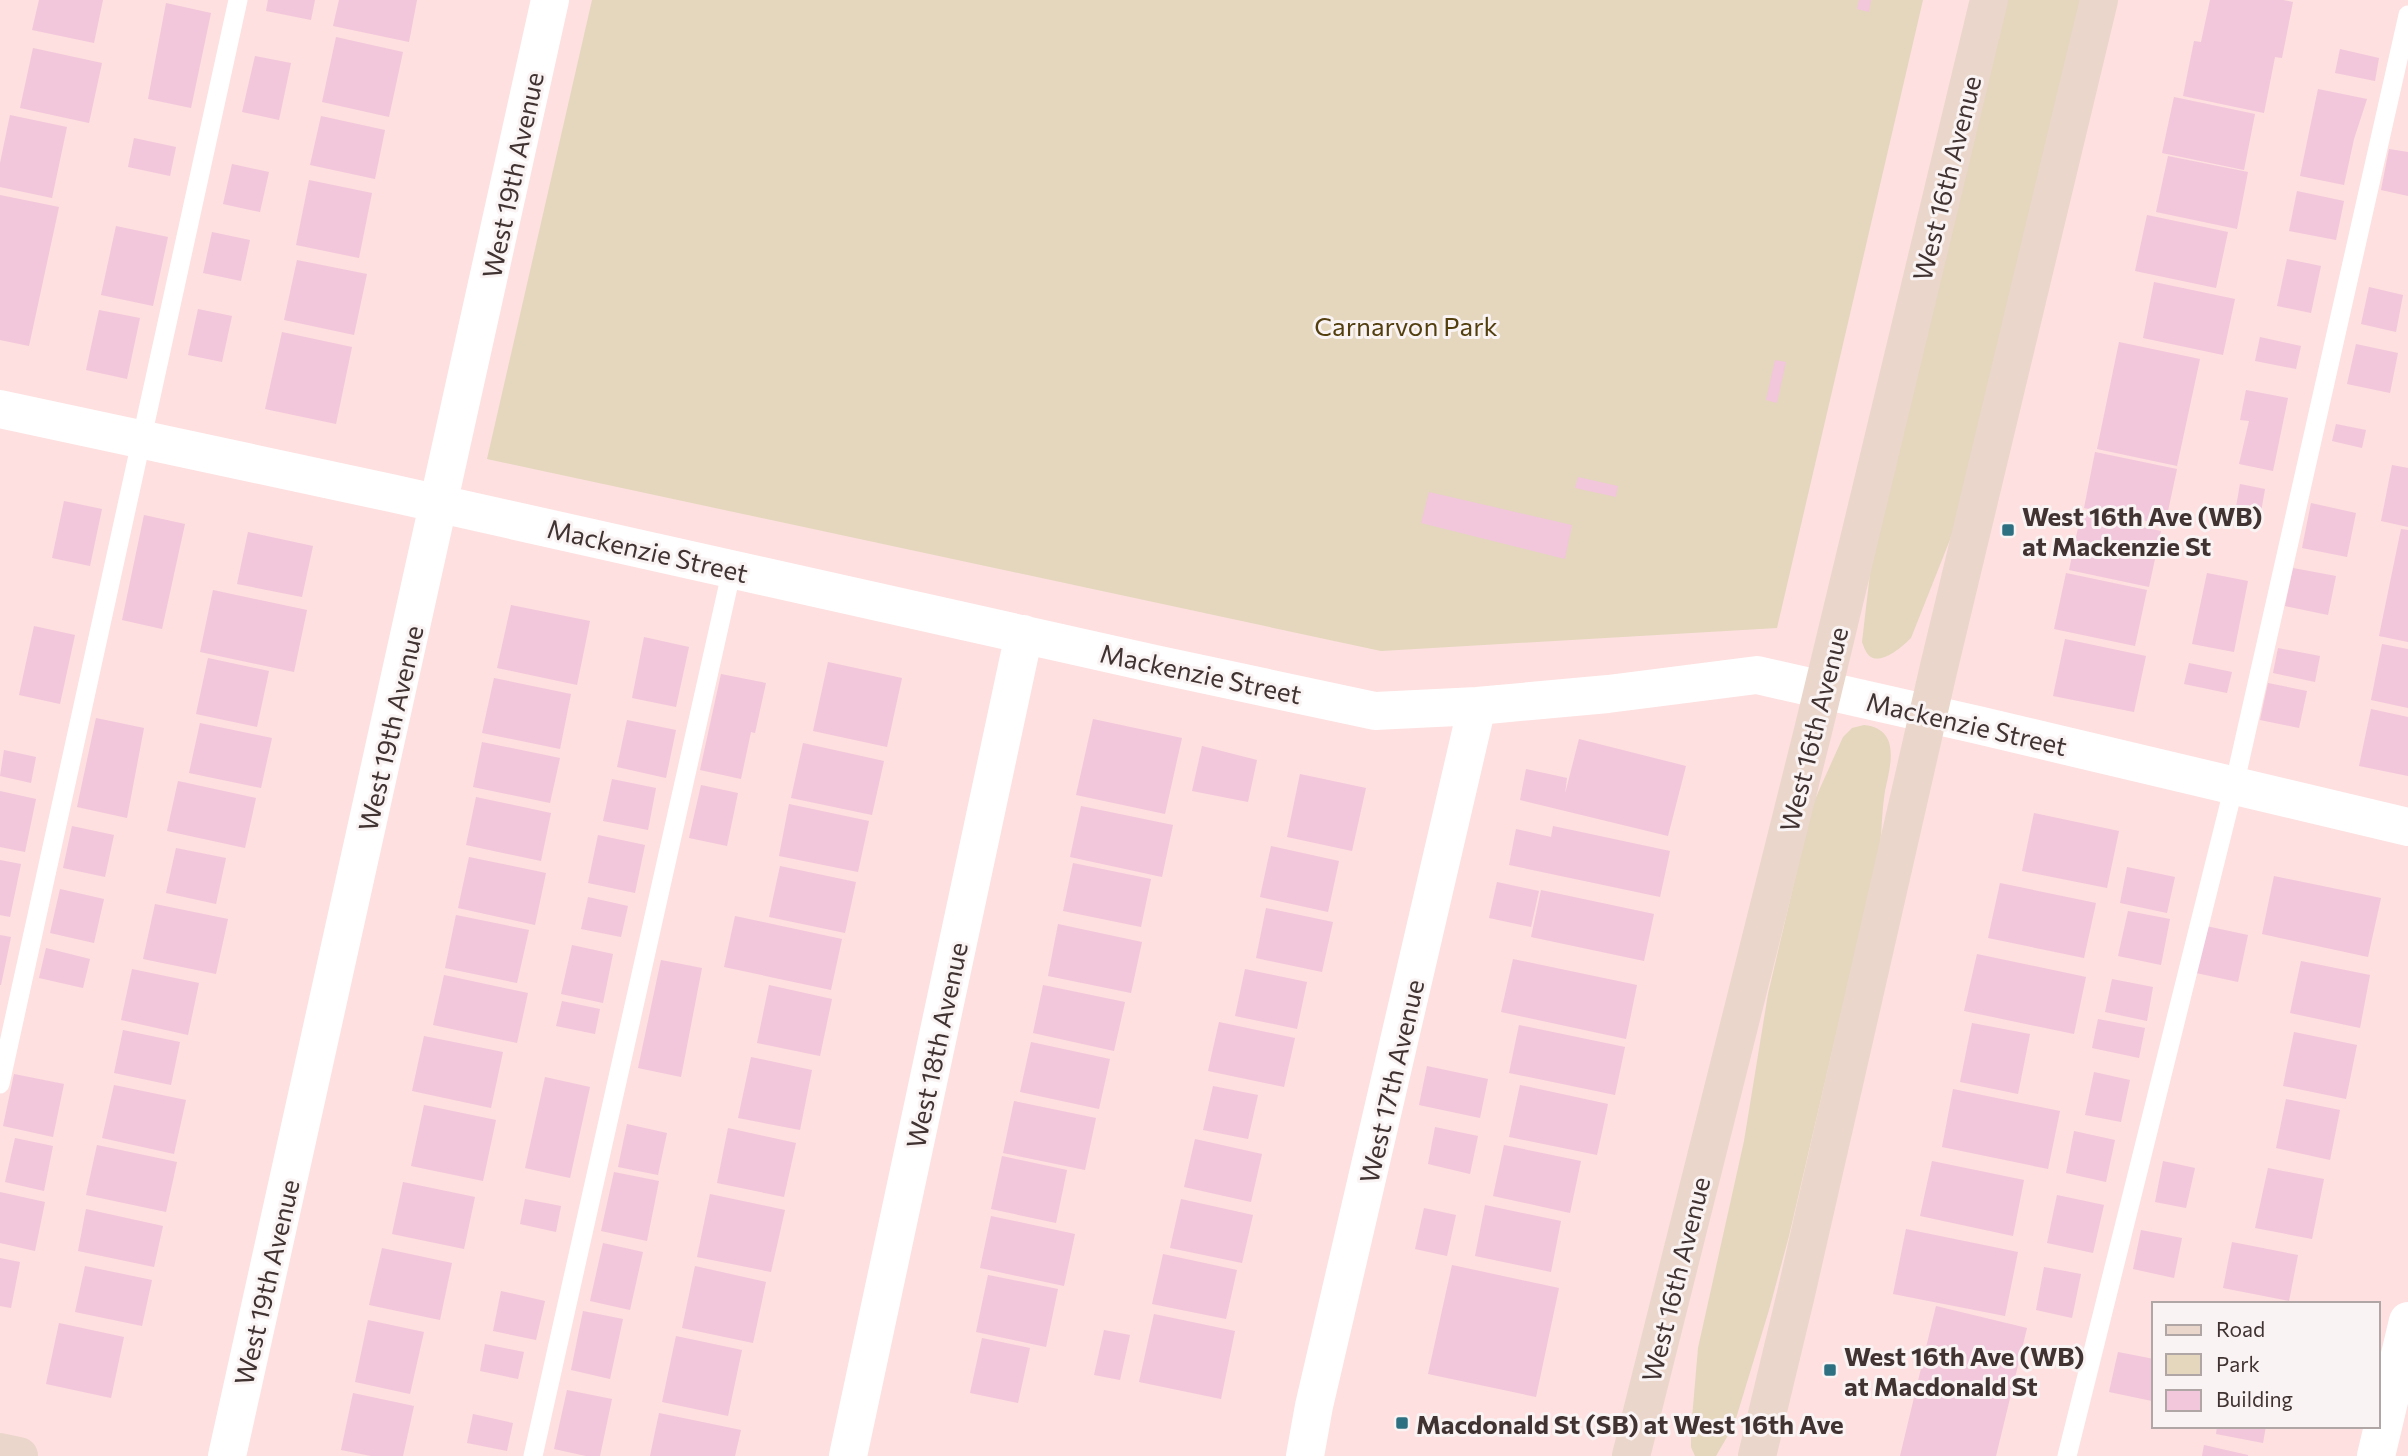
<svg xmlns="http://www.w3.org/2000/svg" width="2408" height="1456" viewBox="0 0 2408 1456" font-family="Commissioner,sans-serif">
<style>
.green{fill:#e4d7bd}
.building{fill:#f2c6db}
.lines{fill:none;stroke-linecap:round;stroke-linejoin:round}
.lane{stroke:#fff;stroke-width:19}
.street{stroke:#fff;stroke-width:38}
.secondary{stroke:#ead6ca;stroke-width:38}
.poi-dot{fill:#2d7081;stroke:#faf3f3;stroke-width:2.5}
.labels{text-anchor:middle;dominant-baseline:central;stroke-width:6;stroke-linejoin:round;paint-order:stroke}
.street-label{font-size:26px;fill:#403332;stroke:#faf3f3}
.park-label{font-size:26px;fill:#533f0e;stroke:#faf3f3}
.poi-label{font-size:26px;font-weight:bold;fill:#403332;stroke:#faf3f3;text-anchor:start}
</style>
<rect width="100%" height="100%" fill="#fde0df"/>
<path class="green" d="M592 0H1923L1777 628 1381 651 487 459Z
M2000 0H2081L1959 517 1911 638C1903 646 1883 664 1871 657 1866 654 1864 647 1862 642L1876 522Z
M1864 725C1902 729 1890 767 1885 791 1882 809 1882 828 1880 846L1789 1236 1769 1310 1734 1425 1716 1456H1695L1691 1447V1430L1698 1348 1744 1141 1768 994 1812 806 1843 737 1852 728Z"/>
<path class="building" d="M39 0H103L94 43 32 30Z
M268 0H315L311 20 266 11Z
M339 0H417L409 42 333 26Z
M1859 0H1871L1869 12 1857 9Z
M2210 0H2283L2293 2 2282 58 2275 57 2264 113 2183 96 2194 41 2201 42Z
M166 3 211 13 191 108 148 99Z
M336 37 403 52 389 117 322 102Z
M33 48 102 63 89 123 20 108Z
M2340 49 2379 58 2375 81 2335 73Z
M255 56 291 63 279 120 242 112Z
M2318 89 2367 99 2354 139 2344 185 2300 176Z
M2174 97 2255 114 2244 170 2162 153Z
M10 115 67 127 52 198 0 187V163Z
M321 116 385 130 375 179 310 165Z
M134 138 176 147 170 176 128 167Z
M2389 149 2408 152V196L2381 190Z
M2168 156 2248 172 2237 229 2156 212Z
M232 164 269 172 260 212 223 204Z
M309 180 372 193 359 258 296 245Z
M2297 191 2344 201 2336 240 2289 231Z
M0 195 59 207 29 346 0 340Z
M2147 215 2228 232 2216 288 2135 271Z
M116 226 168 237 153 306 101 295Z
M212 232 250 240 241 281 203 273Z
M2287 259 2321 266 2311 313 2277 306Z
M297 260 367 274 354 335 284 320Z
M2154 282 2235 299 2223 355 2143 338Z
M2369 287 2403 295 2396 332 2361 324Z
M198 309 232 316 222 362 188 355Z
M99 310 140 318 127 379 86 370Z
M282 332 352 347 336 424 265 409Z
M2260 337 2301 346 2296 369 2255 361Z
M2119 342 2200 359 2177 466 2097 449Z
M2356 344 2398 353 2390 393 2347 384Z
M1775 360 1786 362 1777 403 1766 400Z
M2246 390 2288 398 2273 471 2239 464 2249 421 2240 420Z
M2336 424 2366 430 2362 448 2332 441Z
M2095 452 2177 469 2165 525 2084 508Z
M2392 465 2408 468V527L2381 521Z
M1578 477 1618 486 1616 497 1575 488Z
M2240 484 2265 489 2261 512 2236 507Z
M1429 492 1572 525 1565 559 1421 523Z
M64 501 102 509 90 566 52 558Z
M2311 503 2356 513 2347 557 2302 548Z
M2081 514 2161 531 2149 587 2069 570Z
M144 515 185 524 162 629 122 620Z
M2401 529 2408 530V642L2379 636Z
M248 532 313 546 302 597 237 584Z
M2293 568 2336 576 2328 615 2285 606Z
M2066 573 2147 590 2135 646 2054 629Z
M2207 573 2248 581 2234 652 2192 644Z
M213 590 307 610 294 672 200 652Z
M511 605 590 621 577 685 497 668Z
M34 626 75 635 60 704 19 695Z
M644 637 689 647 676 707 632 698Z
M2065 639 2146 656 2134 712 2053 696Z
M2382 644 2408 649V708L2371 700Z
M2278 648 2320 656 2315 682 2273 673Z
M208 658 269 671 257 727 196 714Z
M828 662 902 678 887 747 813 731Z
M2189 663 2232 672 2227 693 2184 684Z
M721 674 766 683 755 733 751 732 741 779 700 770Z
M494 678 571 694 560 749 482 733Z
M2268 683 2307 691 2299 728 2260 720Z
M2371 709 2408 717V776L2359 766Z
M96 718 144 728 127 818 77 807Z
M1093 719 1182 738 1165 814 1076 795Z
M627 720 676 730 666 778 617 767Z
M200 723 272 738 261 788 189 773Z
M1579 739 1686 766 1668 836 1520 800 1526 769 1567 778 1565 794Z
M482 742 560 758 550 803 473 787Z
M803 743 884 761 872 815 791 798Z
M1202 746 1257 760 1248 802 1192 791Z
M4 750 36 757 31 783 0 776Z
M1300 774 1366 788 1352 851 1287 837Z
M612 779 656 788 648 830 603 821Z
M178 781 256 798 245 848 167 831Z
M701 785 738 793 727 846 689 838Z
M0 791 36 799 25 852 0 847Z
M476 797 551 813 541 861 466 845Z
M789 804 869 821 858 872 779 856Z
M1081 806 1173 825 1162 877 1070 857Z
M2034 813 2119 831 2107 888 2022 871Z
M72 826 114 835 105 877 63 868Z
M1553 826 1670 851 1660 897 1509 865 1516 829 1551 837Z
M598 835 645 845 635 893 588 883Z
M1271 846 1339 861 1328 912 1260 897Z
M176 848 226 858 216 904 166 893Z
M469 857 546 873 535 925 458 908Z
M0 860 21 864 10 917 0 915Z
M1073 863 1151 879 1141 927 1063 911Z
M780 866 856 882 845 933 769 917Z
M2127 867 2175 877 2167 913 2120 903Z
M2274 876 2381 898 2368 957 2262 934Z
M1497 882 1539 891 1531 927 1489 918Z
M2000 883 2096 903 2084 958 1988 938Z
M60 889 104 899 94 943 50 933Z
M1541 890 1654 914 1644 961 1531 937Z
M588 897 628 906 621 937 581 929Z
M155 904 228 919 216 974 143 959Z
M1266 908 1333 922 1322 972 1256 958Z
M2128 911 2170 919 2161 965 2118 956Z
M456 915 529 930 517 983 445 968Z
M735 916 842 939 831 990 724 967Z
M1058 924 1142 942 1131 993 1048 976Z
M2206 926 2248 935 2238 982 2196 973Z
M0 935 11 937 1 985H0Z
M572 945 613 954 603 1003 561 994Z
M46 948 90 959 83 988 39 978Z
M1977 954 2086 977 2074 1034 1964 1011Z
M1513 959 1637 985 1626 1039 1501 1012Z
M661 960 702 968 681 1077 638 1068Z
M2301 961 2370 975 2360 1028 2290 1013Z
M132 969 199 983 188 1035 121 1020Z
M1245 969 1307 982 1297 1029 1235 1016Z
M444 975 528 993 517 1043 433 1025Z
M2112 979 2153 987 2147 1021 2105 1012Z
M769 985 832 999 820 1056 757 1043Z
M1043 985 1125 1002 1114 1051 1033 1033Z
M562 1001 600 1009 595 1034 556 1026Z
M2098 1019 2145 1028 2139 1058 2092 1048Z
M1219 1022 1295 1038 1284 1087 1208 1071Z
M1972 1023 2030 1034 2018 1094 1960 1082Z
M1519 1025 1625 1047 1615 1095 1509 1073Z
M123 1030 180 1042 171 1085 114 1073Z
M2294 1032 2357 1045 2346 1099 2283 1086Z
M424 1036 503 1052 491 1108 412 1091Z
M1031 1042 1110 1059 1099 1109 1020 1092Z
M751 1057 812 1070 800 1130 738 1118Z
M1427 1066 1488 1079 1480 1118 1419 1105Z
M2094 1072 2130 1080 2121 1122 2085 1115Z
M14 1074 64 1084 53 1137 3 1126Z
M545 1077 590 1087 570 1178 525 1168Z
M114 1085 186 1100 174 1154 102 1138Z
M1520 1085 1608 1104 1597 1155 1509 1137Z
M1213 1086 1258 1095 1248 1139 1203 1130Z
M1953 1089 2060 1111 2048 1169 1942 1147Z
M2286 1099 2340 1110 2330 1160 2276 1148Z
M1014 1101 1096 1118 1085 1170 1003 1153Z
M424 1105 496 1120 483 1181 411 1166Z
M627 1124 667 1133 658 1175 618 1167Z
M1435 1127 1478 1136 1470 1174 1428 1164Z
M728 1128 796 1143 784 1197 717 1183Z
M2074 1131 2115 1140 2106 1182 2066 1173Z
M15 1138 53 1146 44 1191 5 1182Z
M1195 1139 1262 1154 1251 1202 1184 1187Z
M97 1145 177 1162 166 1212 86 1195Z
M1504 1145 1581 1161 1570 1213 1493 1196Z
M1002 1156 1067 1170 1056 1223 991 1209Z
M1932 1161 2024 1180 2013 1236 1920 1216Z
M2163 1161 2195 1168 2186 1208 2155 1202Z
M2268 1168 2324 1179 2312 1239 2255 1228Z
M614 1172 659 1181 647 1241 601 1231Z
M403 1182 475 1197 464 1249 392 1234Z
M0 1192 45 1202 35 1251 0 1243Z
M710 1194 785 1210 771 1272 697 1257Z
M2057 1195 2104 1205 2093 1253 2047 1243Z
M525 1199 561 1206 556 1232 520 1224Z
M1181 1199 1253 1215 1242 1263 1170 1248Z
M1485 1205 1561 1221 1551 1272 1475 1256Z
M1424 1208 1456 1215 1447 1256 1415 1249Z
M86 1209 163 1226 154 1267 78 1251Z
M991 1216 1075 1234 1064 1286 980 1268Z
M1906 1229 2018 1252 2005 1316 1893 1294Z
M2141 1230 2182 1238 2174 1278 2133 1269Z
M2232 1242 2298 1255 2289 1301 2223 1288Z
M603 1243 643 1252 630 1310 590 1301Z
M382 1248 452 1263 440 1320 369 1305Z
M1163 1254 1237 1270 1226 1319 1152 1304Z
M0 1258 20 1262 11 1308 0 1306Z
M1452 1265 1559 1288 1536 1397 1428 1374Z
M85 1266 152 1280 142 1326 75 1312Z
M695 1266 766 1282 753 1343 682 1328Z
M2044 1267 2081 1274 2072 1318 2036 1310Z
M988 1275 1058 1289 1046 1347 976 1332Z
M501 1291 545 1301 536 1340 493 1331Z
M1936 1306 2027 1328 1996 1456H1900Z
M583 1311 623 1319 610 1379 571 1370Z
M1154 1314 1235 1331 1221 1399 1139 1382Z
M368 1320 424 1332 410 1394 355 1382Z
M59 1323 124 1337 111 1398 46 1384Z
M1104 1330 1130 1335 1120 1380 1094 1375Z
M676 1336 742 1350 728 1416 662 1402Z
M982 1338 1030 1348 1018 1403 970 1393Z
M485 1344 524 1352 518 1379 480 1371Z
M2118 1352 2154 1359 2152 1401 2109 1392Z
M567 1390 612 1399 600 1456H586L554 1449Z
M353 1393 414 1406 403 1456H371L341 1450Z
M659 1413 741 1430 735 1456H650Z
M473 1414 513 1423 507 1451 467 1443Z
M2217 1426H2266L2263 1443 2216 1434Z
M2204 1445 2248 1455V1456H2202Z"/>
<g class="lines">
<path class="lane" d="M0 1084 238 0
M533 1456 732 569
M2067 1456 2234 786 2408 15"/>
<path class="street" d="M0 409 391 493 1155 664 1375 711 1477 706 1608 694 1757 675 1978 725 2408 827
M227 1456 550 0
M848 1456 1024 634
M1305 1456 1314 1406 1477 706
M2376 1456 2408 1321"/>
<path class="secondary" d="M0 1452 19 1456
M1631 1456 1813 731 1989 0
M1757 1456 1796 1294 1938 671 2099 0"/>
</g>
<g class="poi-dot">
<rect x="2001" y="523" width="14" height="14" rx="3.5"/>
<rect x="1823" y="1363" width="14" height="14" rx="3.5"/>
<rect x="1395" y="1416" width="14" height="14" rx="3.5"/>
</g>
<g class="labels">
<g class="street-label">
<text transform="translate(512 175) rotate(-78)">West 19th Avenue</text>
<text transform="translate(1946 178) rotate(-76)">West 16th Avenue</text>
<text transform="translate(648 550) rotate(13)">Mackenzie Street</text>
<text transform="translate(1201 673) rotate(12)">Mackenzie Street</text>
<text transform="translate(1967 723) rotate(13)">Mackenzie Street</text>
<text transform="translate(390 728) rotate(-77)">West 19th Avenue</text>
<text transform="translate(1813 729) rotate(-76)">West 16th Avenue</text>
<text transform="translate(936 1045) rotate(-78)">West 18th Avenue</text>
<text transform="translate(1391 1081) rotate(-77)">West 17th Avenue</text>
<text transform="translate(1675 1279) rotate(-76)">West 16th Avenue</text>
<text transform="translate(266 1282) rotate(-77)">West 19th Avenue</text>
</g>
<g class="park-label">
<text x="1406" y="325">Carnarvon Park</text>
</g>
<g class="poi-label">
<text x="2022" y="515">West 16th Ave (WB)<tspan x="2022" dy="30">at Mackenzie St</tspan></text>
<text x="1844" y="1355">West 16th Ave (WB)<tspan x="1844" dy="30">at Macdonald St</tspan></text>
<text x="1416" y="1423">Macdonald St (SB) at West 16th Ave</text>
</g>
</g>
<rect x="2152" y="1302" width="228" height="126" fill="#faf3f3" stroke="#b0a6a6" stroke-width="2"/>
<rect x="2166" y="1325" width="35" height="10" fill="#ead6ca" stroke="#b0a6a6" stroke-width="2"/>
<text x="2216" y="1337" font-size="21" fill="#403332">Road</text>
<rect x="2166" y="1354" width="35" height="21" fill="#e4d7bd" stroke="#b0a6a6" stroke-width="2"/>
<text x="2216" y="1372" font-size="21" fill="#403332">Park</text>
<rect x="2166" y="1390" width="35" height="21" fill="#f2c6db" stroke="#b0a6a6" stroke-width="2"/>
<text x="2216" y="1407" font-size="21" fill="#403332">Building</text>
</svg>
